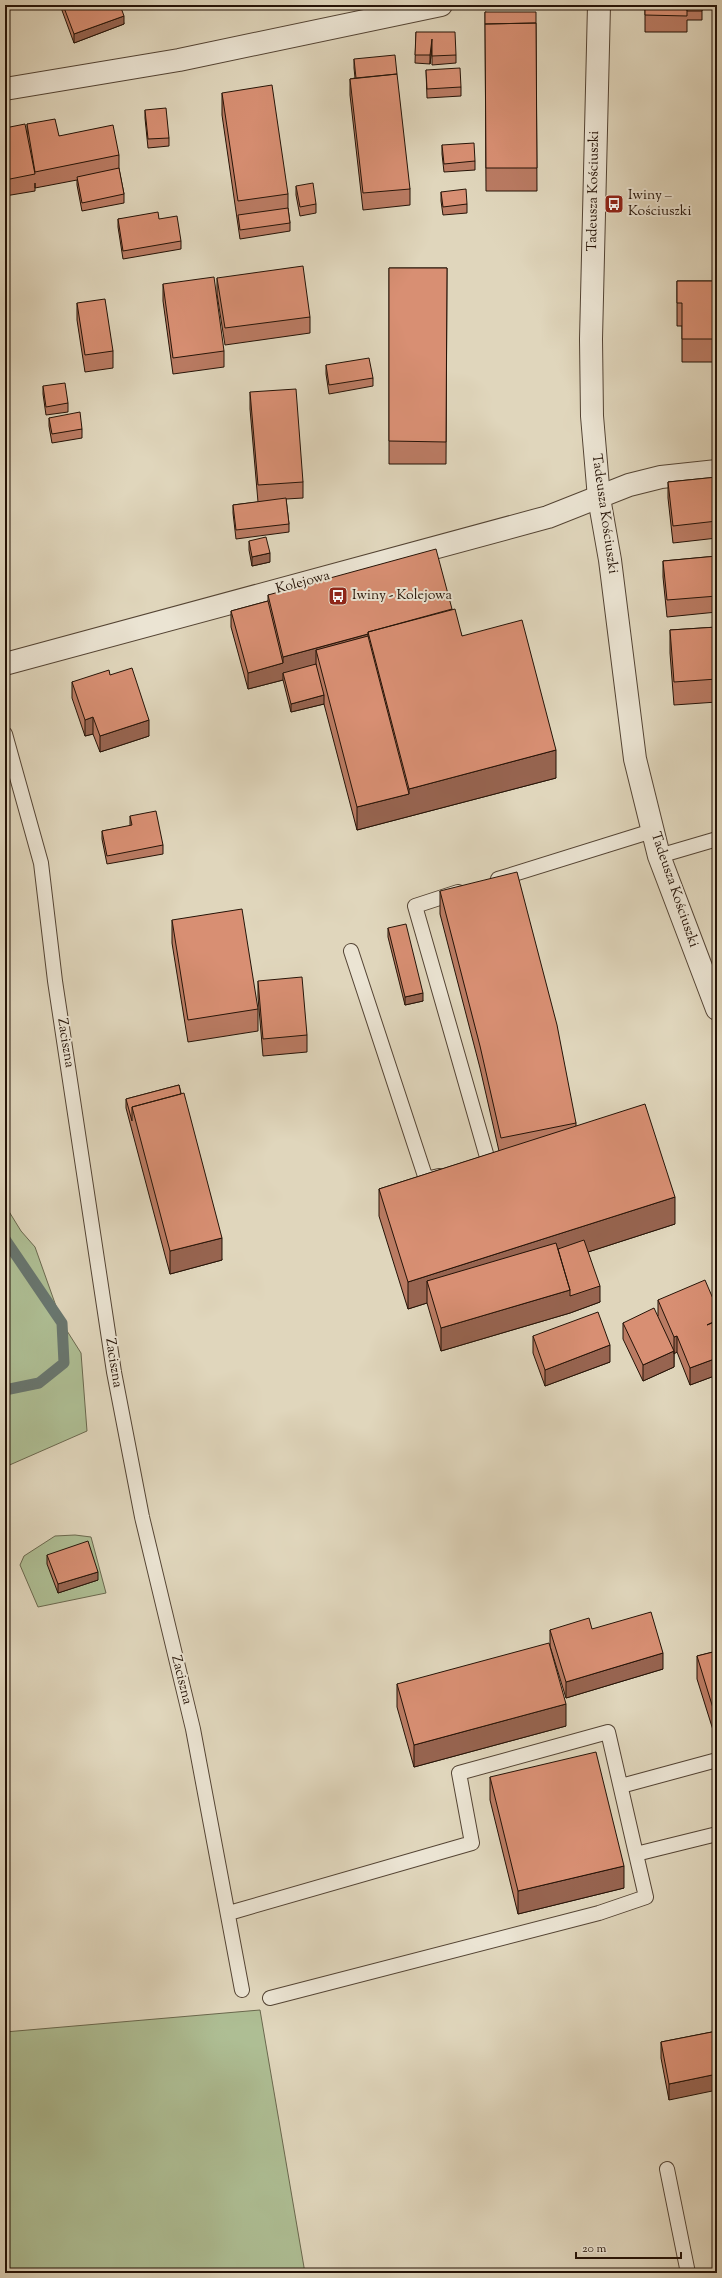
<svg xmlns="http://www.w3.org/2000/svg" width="722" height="2278" viewBox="0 0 722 2278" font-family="'Sorts Mill Goudy',serif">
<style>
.green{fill:#aebe94;stroke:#6a684e}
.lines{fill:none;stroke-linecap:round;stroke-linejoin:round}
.stream{stroke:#68766f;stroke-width:11}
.service-casing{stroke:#544434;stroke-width:16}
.minor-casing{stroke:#544434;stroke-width:24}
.tertiary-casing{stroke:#544434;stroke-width:24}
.service{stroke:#ebe4d3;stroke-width:14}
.minor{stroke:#ebe4d3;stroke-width:22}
.tertiary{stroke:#ebe4d3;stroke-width:22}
.wall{fill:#ba7b63;stroke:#251307}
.shaded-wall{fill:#976450;stroke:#251307}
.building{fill:#d88f73;stroke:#251307}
.labels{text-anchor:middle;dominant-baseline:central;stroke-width:4;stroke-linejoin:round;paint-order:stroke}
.street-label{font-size:14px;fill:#251307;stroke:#ebe4d3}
.poi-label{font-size:14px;fill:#251307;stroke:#ebe4d3;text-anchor:start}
</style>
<rect width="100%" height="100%" fill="#e0d6bc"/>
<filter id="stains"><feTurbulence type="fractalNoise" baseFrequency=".005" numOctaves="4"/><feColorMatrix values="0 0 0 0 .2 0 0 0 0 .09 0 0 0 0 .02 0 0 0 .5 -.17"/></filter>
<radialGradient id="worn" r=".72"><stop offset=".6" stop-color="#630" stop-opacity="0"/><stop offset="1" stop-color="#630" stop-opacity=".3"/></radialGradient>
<path class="green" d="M5 1205 21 1231 35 1247 62 1323 81 1353 87 1431 5 1467Z
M75 1535 91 1537 106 1593 38 1607 20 1565 24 1556 55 1536Z
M260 2010 305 2273H5V2032Z"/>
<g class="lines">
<path class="stream" d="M5 1239 62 1323 64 1363 39 1383 5 1390"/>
<g class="service-casing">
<path id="service" d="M5 734 41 863 55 981 114 1372 142 1517 193 1729 242 1990
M659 856 717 839
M498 879 652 831
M458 892 415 906 489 1164 481 1166
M351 951 426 1179 439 1176
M621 1786 717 1760
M229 1913 472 1843 459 1773 608 1732 636 1854
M270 1998 599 1913 646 1897 636 1854 717 1834
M667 2169 688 2273"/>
</g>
<g class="minor-casing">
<path id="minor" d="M599 5 591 339 592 416 599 498 610 560 635 759 659 856 717 1009
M5 89 179 60 441 5"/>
</g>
<g class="tertiary-casing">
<path id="tertiary" d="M5 664 548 517 629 485 661 477 717 471"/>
</g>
<use href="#service" class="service"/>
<use href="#minor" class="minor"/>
<use href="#tertiary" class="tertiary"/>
</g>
<path class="wall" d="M60 5H120L124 24 74 43Z
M645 5H702V20H687V32H645Z
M485 12 536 23 537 191H486Z
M416 32 456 55V63L432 65V47L430 64 415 63Z
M354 59 410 189V205L363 210 350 95V79L355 78 354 68Z
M426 70 461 87V96L427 98Z
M222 93 288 194V208L290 223V231L240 239 222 115Z
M145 110 169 138V146L148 148 145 118Z
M27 124 59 136 119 155V169L124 194V203L82 211 77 185V180L35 188V183V191L5 196V128L27 136Z
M442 145 475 161V170L444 172 442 154Z
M296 186 316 204V213L300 216 296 195Z
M441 192 467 204V213L443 215 441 201Z
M118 219H159L181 241V249L123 259 118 227Z
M389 268H447L446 464H389Z
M217 278 310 317V333L225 345 217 294Z
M677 281H717V362H682V326H677Z
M163 284 224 351V367L173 374 163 301Z
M77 303 113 351V368L85 372 77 320Z
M326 365 373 378V386L329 394 326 374Z
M43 386 68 403V412L46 415 43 394Z
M250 392 303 482V498L286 499 289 524V532L236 539 233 513V505L258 502 250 409Z
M49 418 82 429V438L52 443 49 426Z
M717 477V538L673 543 668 498V482Z
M249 541 270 562 252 566 249 550Z
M717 556V612L667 617 663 577V561Z
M268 595 452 609 462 636 556 778 357 830 324 704 291 712 283 680 248 689 231 627V611L268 601Z
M717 627V702L674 705 670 653V630Z
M110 675 149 736 100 752 93 734 85 736 72 698V682Z
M130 816 163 845V854L107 864 102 839V831L130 826Z
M440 891 576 1123V1126L675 1224 588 1252 600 1302 570 1313 441 1351 427 1303 408 1309 379 1216V1189L499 1151 480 1068 440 914Z
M172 920 258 1009V1031L188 1042 172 943Z
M717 923V954L713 940V924Z
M388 928 423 1001 405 1005 388 937Z
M258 981 307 1035V1052L263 1056 258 997Z
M179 1085 222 1260 170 1274 126 1108V1099Z
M658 1300 717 1308V1375L690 1385 677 1352 674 1353V1367L643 1381 623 1339V1323L658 1316Z
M533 1336 610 1362 545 1386 533 1353Z
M47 1555 98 1580 58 1593 47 1564Z
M592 1629 663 1669 566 1698 550 1646V1630Z
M717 1651V1729L713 1730 697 1679V1656Z
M397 1684 566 1726 414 1767 397 1707Z
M490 1777 624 1888 518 1914 490 1800Z
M717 2031 669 2100 661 2058V2042Z"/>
<path class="shaded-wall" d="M124 16V24L74 43V34Z
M432 39V47L430 64V55Z
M270 553V562L252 566V557Z
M368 634V657L316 650V671L283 673V680L248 689V673L283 663V657Z
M324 695V704L291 712V704Z
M93 717V734L85 736V720Z
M149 720V736L100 752V736Z
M556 750V778L357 830V807L409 794V789Z
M423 993V1001L405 1005V997Z
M675 1197V1224L560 1261 427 1281V1303L408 1309V1282Z
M222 1238V1260L170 1274V1251Z
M600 1286V1302L570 1313 441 1351V1328L570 1290Z
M677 1336V1352L674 1354V1337Z
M610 1345V1362L545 1386V1370Z
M674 1351V1367L643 1381V1365Z
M717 1358V1375L690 1385V1368Z
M98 1572V1580L58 1593V1584Z
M663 1653V1669L566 1698V1682Z
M566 1704V1726L414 1767V1745Z
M717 1706V1729L713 1730V1708Z
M624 1866V1888L518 1914V1891Z
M717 2074V2090L669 2100V2084Z"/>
<path class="building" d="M63 5H120L124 16 74 34Z
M645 5H687V16L645 15Z
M687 5H702V11H687Z
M485 12H536V23L485 24Z
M536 23 537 168H486L485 24Z
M416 32H455L456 55 432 56V39L430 55H415Z
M395 55 397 74 356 78 354 59Z
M460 68 461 87 427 89 426 70Z
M397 74 410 189 363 193 350 79Z
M272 85 288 194 238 201 222 93Z
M166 108 169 138 148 139 145 110Z
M55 119 59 136 113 125 119 155 35 172 27 124Z
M25 124 35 174 5 180V128Z
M474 143 475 161 444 164 442 145Z
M119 168 124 194 82 203 77 177Z
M313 183 316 204 300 207 296 186Z
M466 189 467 204 443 207 441 192Z
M288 208 290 223 240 230 238 215Z
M158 212 159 219 177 216 181 241 123 251 118 219Z
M303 266 310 317 225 328 217 278Z
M389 268H447L446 442 389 441Z
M214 277 224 351 173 358 163 284Z
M677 281H717V339H682V303H677Z
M105 299 113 351 85 355 77 303Z
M369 358 373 378 329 385 326 365Z
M65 383 68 403 46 407 43 386Z
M296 389 303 482 258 485 250 392Z
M80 412 82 429 52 434 49 418Z
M717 477V521L673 526 668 482Z
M286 498 289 524 236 530 233 505Z
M266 537 270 553 252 557 249 541Z
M436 549 452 609 368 632V634L283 657 268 595Z
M717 556V596L667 600 663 561Z
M268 601 283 663 248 673 231 611Z
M455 609 462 636 522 620 556 750 409 789 368 632Z
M717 627V679L674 682 670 630Z
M368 636 409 794 357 807 316 650Z
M316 664 324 695 291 704 283 673Z
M132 668 149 720 100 736 93 717 85 720 72 682 109 670 110 675Z
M156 811 163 845 107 856 102 831 132 825 130 816Z
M517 872 557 1025 576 1123 501 1138 480 1046 440 891Z
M242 909 258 1009 188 1020 172 920Z
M717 923V937L713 924Z
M406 924 423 993 405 997 388 928Z
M302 977 307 1035 263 1039 258 981Z
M179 1085 181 1094 132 1107V1121L126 1099Z
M184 1093 222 1238 170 1251 132 1107Z
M645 1104 675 1197 408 1282 379 1189Z
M584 1240 600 1286 570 1296V1290L558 1249Z
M556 1243 570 1290 441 1328 427 1281Z
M705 1280 717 1308V1320L707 1325 717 1321V1358L690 1368 677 1336 674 1337 658 1300Z
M654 1308 674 1351 643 1365 623 1323Z
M598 1312 610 1345 545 1370 533 1336Z
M88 1541 98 1572 58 1584 47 1555Z
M651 1612 663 1653 566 1682 550 1630 589 1618 592 1629Z
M549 1643 566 1704 414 1745 397 1684Z
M717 1651V1706L713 1708 697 1656Z
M596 1752 624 1866 518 1891 490 1777Z
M717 2031V2074L669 2084 661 2042Z"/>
<defs>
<g id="bus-square" transform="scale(1)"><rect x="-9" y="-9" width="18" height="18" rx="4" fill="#8f2418" stroke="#ebe4d3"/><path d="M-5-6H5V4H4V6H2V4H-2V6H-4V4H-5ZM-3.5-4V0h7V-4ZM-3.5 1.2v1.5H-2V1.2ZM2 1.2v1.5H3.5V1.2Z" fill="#fff"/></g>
</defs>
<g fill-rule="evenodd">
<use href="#bus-square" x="614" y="204"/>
<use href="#bus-square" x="338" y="596"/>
</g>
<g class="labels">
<g class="street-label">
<text transform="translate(594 191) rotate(-89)">Tadeusza Kościuszki</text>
<text transform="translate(604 514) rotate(82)">Tadeusza Kościuszki</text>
<text transform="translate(303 583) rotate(-15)">Kolejowa</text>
<text transform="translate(674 890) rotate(71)">Tadeusza Kościuszki</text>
<text transform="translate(65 1043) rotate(81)">Zaciszna</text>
<text transform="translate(113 1363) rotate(81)">Zaciszna</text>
<text transform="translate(181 1680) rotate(76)">Zaciszna</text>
</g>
<g class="poi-label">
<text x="628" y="196">Iwiny –<tspan x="628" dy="16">Kościuszki</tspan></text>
<text x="352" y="596">Iwiny - Kolejowa</text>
</g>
</g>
<rect width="722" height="2278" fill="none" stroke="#e0d6bc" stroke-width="20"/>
<rect x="6" y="6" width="710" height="2266" fill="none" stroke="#251307" stroke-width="2"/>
<rect x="10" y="10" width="702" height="2258" fill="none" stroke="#251307"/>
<path d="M576 2252v6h105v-6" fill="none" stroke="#251307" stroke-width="2"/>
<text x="582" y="2252" font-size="12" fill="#251307" stroke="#ebe4d3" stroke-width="3" paint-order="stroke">20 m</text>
<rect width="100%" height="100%" filter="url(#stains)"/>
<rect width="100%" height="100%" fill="url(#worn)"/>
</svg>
